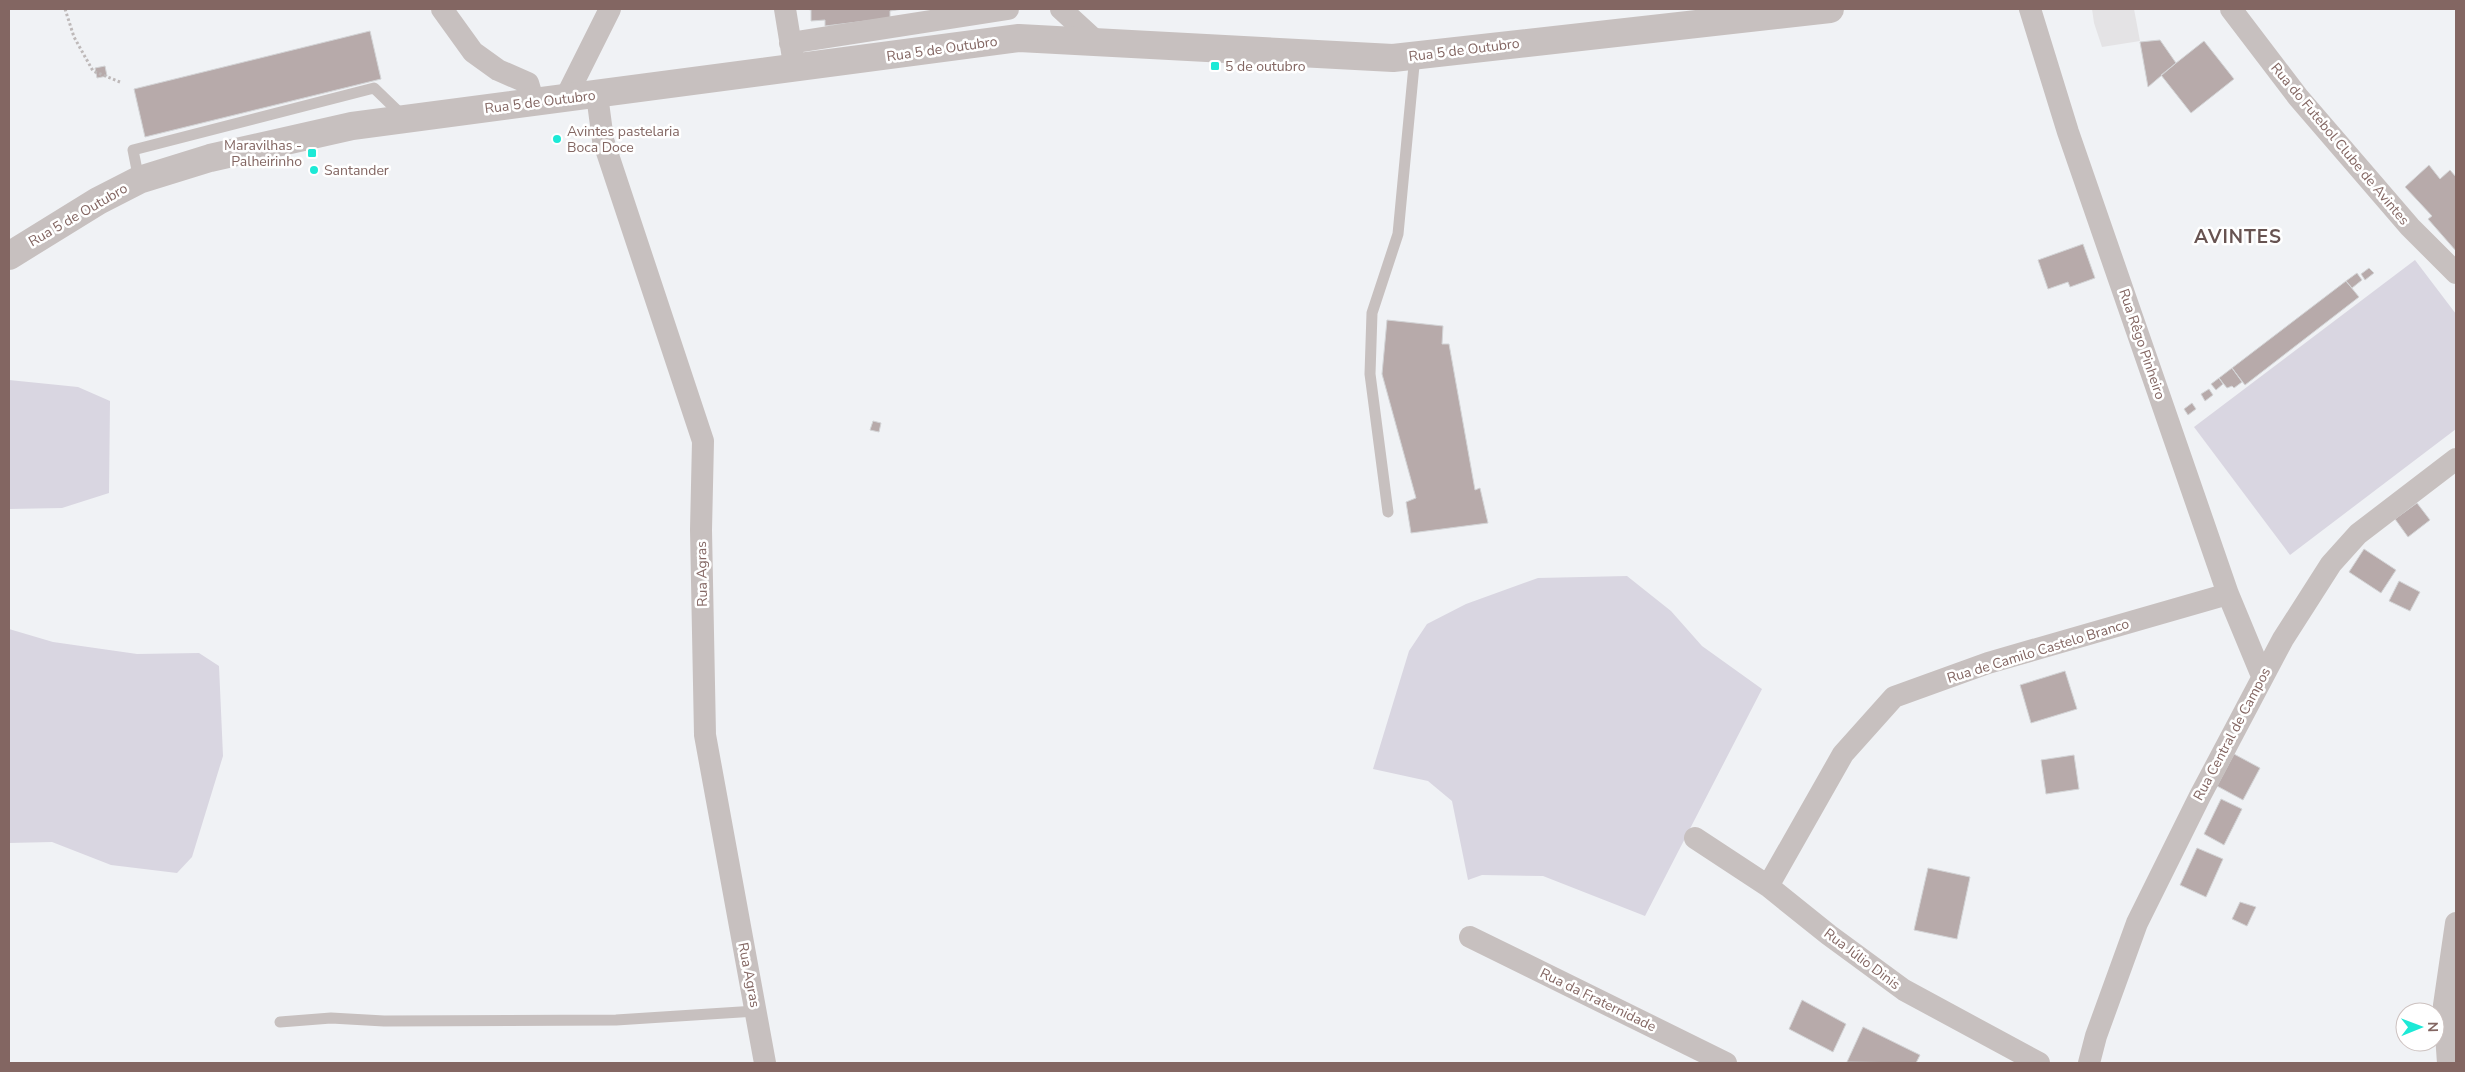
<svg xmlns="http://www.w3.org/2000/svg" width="2465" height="1072" viewBox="0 0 2465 1072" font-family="'Nunito Sans',sans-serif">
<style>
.built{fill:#e4e3e5}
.green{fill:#d9d6e1}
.building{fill:#b7aaaa;stroke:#d3d4d6}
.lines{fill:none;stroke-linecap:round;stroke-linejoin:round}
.path{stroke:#beb9b9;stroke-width:3;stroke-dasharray:2.5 2.5;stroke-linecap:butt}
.service{stroke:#c7c0bf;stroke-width:11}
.minor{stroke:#c7c0bf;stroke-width:22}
.tertiary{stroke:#c7c0bf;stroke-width:28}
.poi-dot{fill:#1ce9d6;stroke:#fff;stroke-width:2}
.labels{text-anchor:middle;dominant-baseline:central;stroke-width:5;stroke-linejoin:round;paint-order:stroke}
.street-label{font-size:14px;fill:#836662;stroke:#fff}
.poi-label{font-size:14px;fill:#836662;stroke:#fff;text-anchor:start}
.district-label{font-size:19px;font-weight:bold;letter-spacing:1px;fill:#675351;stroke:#fff}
</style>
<rect width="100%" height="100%" fill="#f0f2f5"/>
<path class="built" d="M2092 9H2134L2140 41 2102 47 2094 23Z"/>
<path class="green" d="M2415 260 2456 314V429L2290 555 2194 427Z
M9 380 78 387 110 401 109 493 62 508 9 509Z
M1627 576 1671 611 1702 646 1762 689 1645 916 1543 876 1482 875 1468 880 1452 801 1428 781 1373 769 1409 651 1427 624 1466 604 1538 578Z
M9 629 53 642 137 654 199 653 219 666 223 756 192 857 177 873 111 865 52 842 9 843Z"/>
<path class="building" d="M806 9H903L890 11V18L825 26V20L811 21V10Z
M370 31 381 79 145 137 134 89Z
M2160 40 2176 63 2148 87 2140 42Z
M2204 41 2234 79 2191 113 2161 75Z
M105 66 107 76 97 78 95 68Z
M2429 165 2440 179 2450 170 2456 177V251L2428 219 2432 216 2405 187Z
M2083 244 2095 278 2070 287 2068 282 2048 289 2038 260Z
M2369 268 2374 273 2365 280 2361 274Z
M2357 273 2362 280 2352 288 2346 281Z
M2346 281 2359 297 2245 385 2232 368Z
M1387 320 1443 326 1442 344H1449L1475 490 1480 488 1488 523 1411 533 1406 502 1416 498 1382 374Z
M2232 368 2242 382 2234 388 2232 386 2227 388 2219 378Z
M2219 378 2223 384 2216 390 2211 384Z
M2209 389 2213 395 2205 401 2201 394Z
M2192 403 2196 409 2188 415 2184 409Z
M873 421 881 423 879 432 870 430Z
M2417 503 2430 520 2408 537 2395 519Z
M2364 549 2396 570 2381 593 2349 572Z
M2399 581 2420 592 2410 611 2389 601Z
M2065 671 2077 709 2031 723 2020 685Z
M2234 754 2260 768 2243 800 2217 786Z
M2074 755 2079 789 2046 794 2041 760Z
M2221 799 2242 809 2224 845 2204 834Z
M2197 848 2223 859 2206 897 2180 885Z
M1928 868 1970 877 1957 939 1914 930Z
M2240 902 2256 907 2247 926 2232 919Z
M1802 1000 1846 1024 1833 1052 1789 1029Z
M1863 1027 1920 1055 1916 1063 1847 1062Z"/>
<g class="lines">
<path class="path" d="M65 9 74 37 93 71 120 82"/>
<path class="service" d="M139 180 133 150 374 88 403 116
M1388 512 1370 374 1372 313 1398 234 1415 55
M280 1022 331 1018 384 1021 616 1020 756 1011"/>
<path class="minor" d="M442 9 473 52 498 70 528 83 534 103
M785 9 793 58
M1061 9 1097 42
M2030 9 2068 132 2228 594 2262 676
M2231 9 2298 97 2410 227 2456 273
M790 43 1008 9
M597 95 603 140 703 441 701 530 705 735 765 1063
M565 99 610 9
M1695 838 1768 886 1829 935 1904 990 2039 1063
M1768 886 1843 754 1894 697 1988 663 2228 594
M1470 937 1726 1063
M2089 1063 2096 1036 2137 923 2200 796 2283 639 2331 564 2358 534 2456 459
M2448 1063 2444 1005 2456 923"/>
<path class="tertiary" d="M9 256 98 201 139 180 210 158 352 126 1019 38 1393 58 1830 9"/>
</g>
<g class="poi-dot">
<rect x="1210" y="61" width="10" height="10" rx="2.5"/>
<circle cx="557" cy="139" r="5"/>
<rect x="307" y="148" width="10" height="10" rx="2.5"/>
<circle cx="314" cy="170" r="5"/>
</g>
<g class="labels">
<g class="street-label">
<text transform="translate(942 49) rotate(-8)">Rua 5 de Outubro</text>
<text transform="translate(1464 50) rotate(-7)">Rua 5 de Outubro</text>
<text transform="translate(540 102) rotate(-7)">Rua 5 de Outubro</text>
<text transform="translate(2340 144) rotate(50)">Rua do Futebol Clube de Avintes</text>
<text transform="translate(78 215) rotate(-30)">Rua 5 de Outubro</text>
<text transform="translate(2142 344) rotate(71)">Rua Rêgo Pinheiro</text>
<text transform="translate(702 574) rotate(-91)">Rua Agras</text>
<text transform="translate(2038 651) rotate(-17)">Rua de Camilo Castelo Branco</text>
<text transform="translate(2232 734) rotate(-62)">Rua Central de Campos</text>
<text transform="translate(1862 959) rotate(37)">Rua Júlio Dinis</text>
<text transform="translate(749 975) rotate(79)">Rua Agras</text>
<text transform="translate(1598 1000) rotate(26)">Rua da Fraternidade</text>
</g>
<g class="poi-label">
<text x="1225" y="66">5 de outubro</text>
<text x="567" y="131">Avintes pastelaria<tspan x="567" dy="16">Boca Doce</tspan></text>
<text x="302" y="145" text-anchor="end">Maravilhas -<tspan x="302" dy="16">Palheirinho</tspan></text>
<text x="324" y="170">Santander</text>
</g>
<g class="district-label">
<text x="2238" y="237">AVINTES</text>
</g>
</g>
<rect width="2465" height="1072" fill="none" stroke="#836662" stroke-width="20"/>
<g transform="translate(2420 1027) rotate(89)"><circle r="24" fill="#ffffff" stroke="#cdc2c0"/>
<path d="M0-4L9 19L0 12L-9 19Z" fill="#1ce9d6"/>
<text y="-8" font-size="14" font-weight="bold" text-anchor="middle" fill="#836662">N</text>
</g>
</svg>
